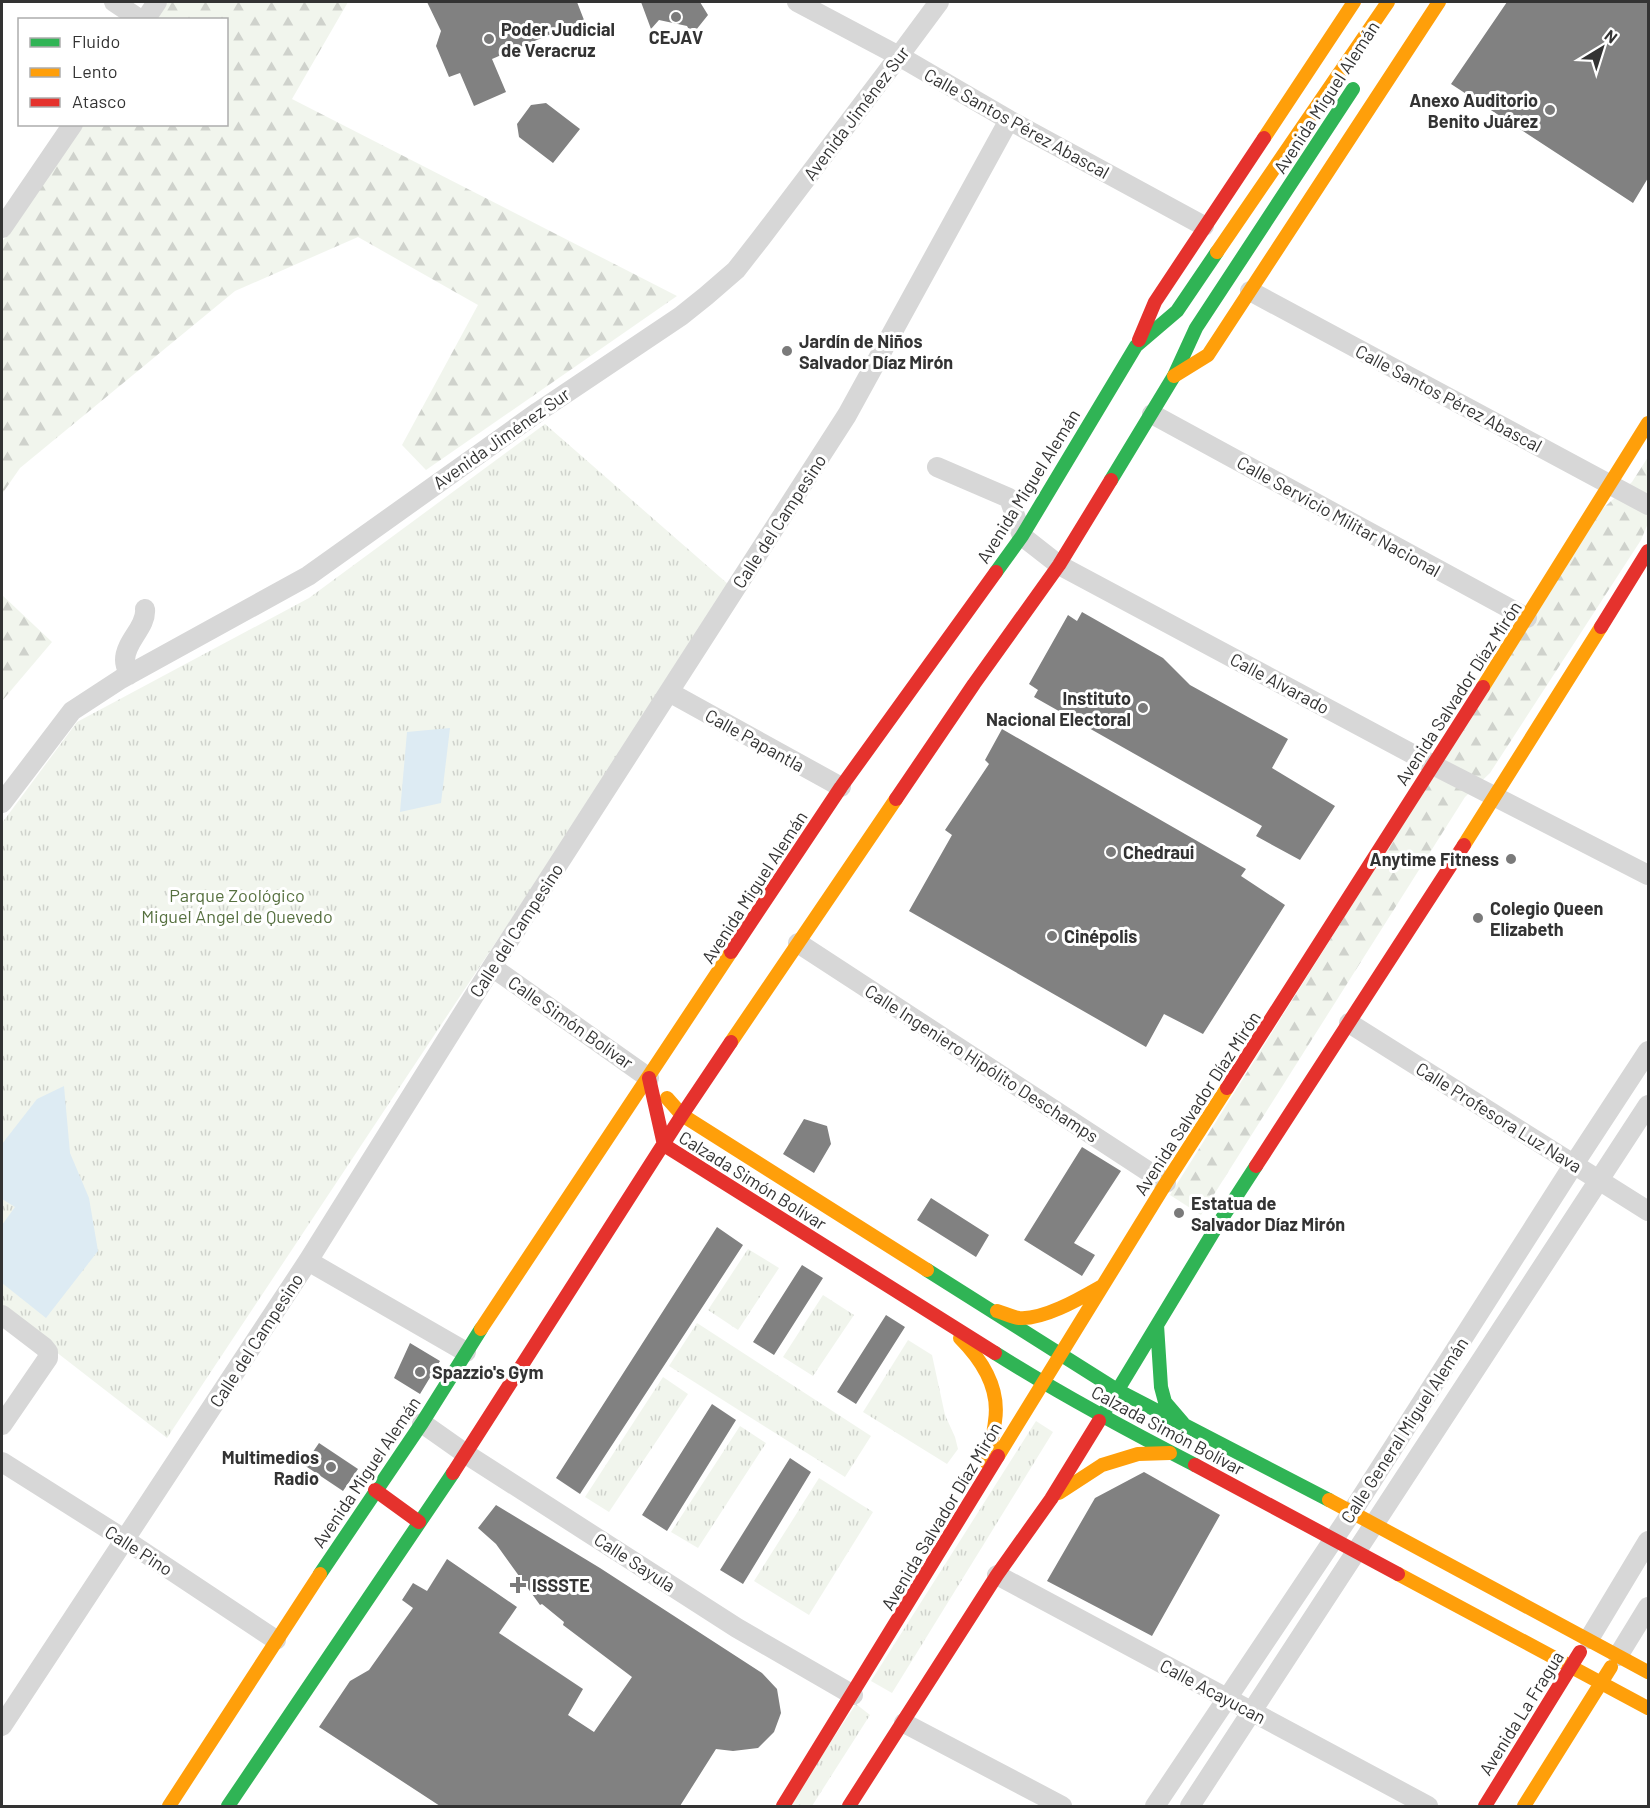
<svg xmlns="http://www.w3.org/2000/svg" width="1650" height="1808" viewBox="0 0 1650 1808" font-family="Barlow,sans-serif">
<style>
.grass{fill:url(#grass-tufts)}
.forest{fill:url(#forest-firs)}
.water{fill:#ddebf3}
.building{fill:#818181}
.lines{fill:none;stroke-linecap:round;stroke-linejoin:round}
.street{stroke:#d7d7d7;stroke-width:20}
.fast{stroke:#30b455;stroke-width:14}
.slow{stroke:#ff9f0a;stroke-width:14}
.jam{stroke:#e5322d;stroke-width:14}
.poi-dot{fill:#7a7a7a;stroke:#fff;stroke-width:2}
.labels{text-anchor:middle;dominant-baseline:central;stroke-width:6;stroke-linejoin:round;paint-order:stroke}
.poi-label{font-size:18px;font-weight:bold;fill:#333;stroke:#fff;text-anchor:start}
.street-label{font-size:18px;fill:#333;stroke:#fff}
.park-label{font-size:18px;fill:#56703f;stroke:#fff}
</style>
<defs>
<pattern id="grass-tufts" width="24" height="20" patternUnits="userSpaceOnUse" patternTransform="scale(1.5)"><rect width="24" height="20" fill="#f1f5ed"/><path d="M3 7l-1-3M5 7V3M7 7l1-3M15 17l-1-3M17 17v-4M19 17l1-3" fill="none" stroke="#cfd2cc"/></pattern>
<pattern id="forest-firs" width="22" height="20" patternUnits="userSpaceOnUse" patternTransform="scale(1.5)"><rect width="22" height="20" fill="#f1f5ed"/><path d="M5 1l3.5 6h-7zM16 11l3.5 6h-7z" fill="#cfd2cc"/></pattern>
</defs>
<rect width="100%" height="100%" fill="#fff"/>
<path class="grass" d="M545 424 728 584 565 838 167 1438 2 1310V823L77 722 309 598Z
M748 1249 779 1268 738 1330 708 1310Z
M823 1295 854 1315 813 1376 783 1357Z
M697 1323 871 1436 845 1477 669 1366Z
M908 1340 932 1355 945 1415 955 1437 958 1449 947 1464 863 1412Z
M663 1377 688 1394 609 1512 585 1497Z
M1036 1421 1053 1432 892 1693 871 1681Z
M740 1426 766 1443 698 1548 671 1532Z
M819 1478 873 1512 809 1615 754 1581Z
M856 1704 870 1715 812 1806H788Z"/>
<path class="forest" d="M168 2H348L292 99 677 296 426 470 402 445 478 305 358 237 235 291 20 468 2 494V242L83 125 226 124V20L156 19Z
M1648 457V523L1641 540 1490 773 1465 797 1201 1215 1170 1195 1598 513 1632 482Z
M2 595 52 642 2 701Z"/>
<path class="water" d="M450 728 441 803 400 812 407 732Z
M64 1086 70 1153 89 1198 98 1251 46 1318 2 1283V1225L15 1207 2 1199V1144L37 1099Z"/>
<path class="building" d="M427 2H577L584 20 492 59 506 92 474 106 460 73 449 77 436 46 441 31Z
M641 2H700L708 15 692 35 687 26 659 20 651 29Z
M1507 2H1648V178L1633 203 1451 84Z
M546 103 580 129 553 163 519 137 517 124 531 105Z
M1082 612 1163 658 1190 685 1288 739 1272 768 1335 806 1300 860 1256 836 1262 826 1034 697 1038 690 1029 684 1068 615 1077 621Z
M1002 729 1246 869 1241 876 1285 905 1203 1034 1164 1014 1146 1047 909 911 952 835 945 830 989 764 985 760Z
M804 1119 827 1126 831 1144 814 1173 783 1154Z
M1082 1147 1121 1171 1074 1243 1095 1255 1082 1276 1024 1240Z
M931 1198 989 1235 976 1257 917 1220Z
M717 1227 743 1245 580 1494 556 1478Z
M802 1265 823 1278 774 1355 753 1342Z
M886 1315 905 1327 856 1404 837 1392Z
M410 1343 440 1361 420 1394 394 1378Z
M712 1404 736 1420 667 1531 642 1515Z
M319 1443 358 1469 343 1491 304 1465Z
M790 1458 811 1472 743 1584 720 1570Z
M1144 1472 1220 1515 1152 1636 1047 1581 1095 1498Z
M496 1505 600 1568 762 1673 777 1689 781 1713 774 1732 758 1748 733 1751 716 1749 680 1806H440L319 1727 350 1681 369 1670 413 1608 402 1600 413 1583 427 1591 447 1559 517 1607 499 1633 583 1689 568 1715 594 1732 632 1677 563 1625 564 1622 542 1604 540 1605 496 1544 478 1528Z"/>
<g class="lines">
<path class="street" d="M114 2 141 20
M797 2 899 56 1009 120 1204 226
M145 20 157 2
M2 228 73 124
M1250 291 1648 505
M1152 414 1527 618
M937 467 1009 498 1022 536 1059 565 1433 765 1648 875
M129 675C127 670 125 665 125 660 125 641 147 627 145 609
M669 692 841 787
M2 803 72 711 121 679 308 576 538 412 681 316 706 296 736 270 761 238 899 56 939 2
M798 943 1166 1183
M492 967 649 1078
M1349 1023 1648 1211
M308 1261 466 1352
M2 1315 44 1347 48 1352V1358L2 1425
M422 1423 466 1454 737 1628 853 1695
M2 1462 124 1539 276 1640
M997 1575 1428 1806
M1589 1639 1648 1541
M1618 1656 1648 1607
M904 1723 1062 1806
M2 1726 308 1261 492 967 847 415 1009 120
M1155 1806 1352 1512 1574 1164 1648 1051
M1190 1806 1648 1105"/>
<path class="fast" d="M1111 480 1174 376 1196 328 1353 89
M996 572 1022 536 1136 346 1177 311 1217 252
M927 1270 1117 1390 1329 1500
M1157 1325 1161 1387 1165 1402 1183 1423
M995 1353C1060 1394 1127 1430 1195 1465
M1099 1421 1217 1226 1256 1166
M320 1574 422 1423 481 1329
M228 1806 453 1473"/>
<path class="slow" d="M1264 138 1354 2
M1217 252 1388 2
M1174 376 1208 355 1439 2
M1483 687 1648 423
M1464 845 1601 627
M731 1042 896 799
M667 1098 682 1115 927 1270
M997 1311C1004 1313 1012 1317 1019 1318 1044 1320 1081 1298 1102 1286
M481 1329 731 952
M960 1338C982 1360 1000 1389 995 1421 994 1435 989 1448 986 1462
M998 1456 1166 1183 1227 1088
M1059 1493 1102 1465 1138 1454 1170 1453
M1329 1500 1648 1672
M1398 1574 1648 1708
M169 1806 320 1574
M1524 1806 1611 1667"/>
<path class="jam" d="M1139 340 1155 302 1264 138
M1601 627 1648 551
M896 799 974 684 1059 565 1111 480
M731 952 841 787 996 572
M649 1078 664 1145 995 1353
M1227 1088 1483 687
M1256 1166 1464 845
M1195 1465 1398 1574
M453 1473 682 1115 731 1042
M375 1490 419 1522
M783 1806 998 1456
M849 1806 997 1575 1051 1499 1099 1421
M1485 1806 1580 1652"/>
</g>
<g class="poi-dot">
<circle cx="676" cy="17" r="6"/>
<circle cx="489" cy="39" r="6"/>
<circle cx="1550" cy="110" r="6"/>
<circle cx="787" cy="351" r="6"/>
<circle cx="1143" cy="708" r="6"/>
<circle cx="1111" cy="852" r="6"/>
<circle cx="1511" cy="859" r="6"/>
<circle cx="1478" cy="918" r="6"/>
<circle cx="1052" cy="936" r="6"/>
<circle cx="1179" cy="1213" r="6"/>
<circle cx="420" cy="1372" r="6"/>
<circle cx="331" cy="1467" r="6"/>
<path d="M515 1576h6v6h6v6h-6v6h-6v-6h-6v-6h6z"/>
</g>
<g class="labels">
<g class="poi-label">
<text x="501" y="29">Poder Judicial<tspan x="501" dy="21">de Veracruz</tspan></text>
<text x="676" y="37" text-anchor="middle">CEJAV</text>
<text x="1538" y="100" text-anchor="end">Anexo Auditorio<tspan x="1538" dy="21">Benito Juárez</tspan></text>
<text x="799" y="341">Jardín de Niños<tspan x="799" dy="21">Salvador Díaz Mirón</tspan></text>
<text x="1131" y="698" text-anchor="end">Instituto<tspan x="1131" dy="21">Nacional Electoral</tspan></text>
<text x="1123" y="852">Chedraui</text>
<text x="1499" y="859" text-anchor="end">Anytime Fitness</text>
<text x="1490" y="908">Colegio Queen<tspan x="1490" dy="21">Elizabeth</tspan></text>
<text x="1064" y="936">Cinépolis</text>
<text x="1191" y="1203">Estatua de<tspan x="1191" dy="21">Salvador Díaz Mirón</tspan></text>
<text x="432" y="1372">Spazzio's Gym</text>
<text x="319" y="1457" text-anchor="end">Multimedios<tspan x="319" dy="21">Radio</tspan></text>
<text x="532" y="1585">ISSSTE</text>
</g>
<g class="street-label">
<text transform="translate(1326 97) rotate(-57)">Avenida Miguel Alemán</text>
<text transform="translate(856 113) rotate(-53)">Avenida Jiménez Sur</text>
<text transform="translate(1017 123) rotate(29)">Calle Santos Pérez Abascal</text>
<text transform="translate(1449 398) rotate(28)">Calle Santos Pérez Abascal</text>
<text transform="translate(501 438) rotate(-35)">Avenida Jiménez Sur</text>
<text transform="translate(1028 486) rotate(-58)">Avenida Miguel Alemán</text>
<text transform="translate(1339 516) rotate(29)">Calle Servicio Militar Nacional</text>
<text transform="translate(779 521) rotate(-57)">Calle del Campesino</text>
<text transform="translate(1280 683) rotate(28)">Calle Alvarado</text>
<text transform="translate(1458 693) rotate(-57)">Avenida Salvador Díaz Mirón</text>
<text transform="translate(755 740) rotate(29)">Calle Papantla</text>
<text transform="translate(754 887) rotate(-57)">Avenida Miguel Alemán</text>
<text transform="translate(516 930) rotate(-57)">Calle del Campesino</text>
<text transform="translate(571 1022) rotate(35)">Calle Simón Bolívar</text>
<text transform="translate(982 1063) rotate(33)">Calle Ingeniero Hipólito Deschamps</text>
<text transform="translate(1197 1103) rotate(-57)">Avenida Salvador Díaz Mirón</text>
<text transform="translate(1499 1117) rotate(32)">Calle Profesora Luz Nava</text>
<text transform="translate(753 1180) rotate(32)">Calzada Simón Bolívar</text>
<text transform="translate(256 1340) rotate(-57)">Calle del Campesino</text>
<text transform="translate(1168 1430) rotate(28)">Calzada Simón Bolívar</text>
<text transform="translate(1404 1430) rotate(-57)">Calle General Miguel Alemán</text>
<text transform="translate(366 1472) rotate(-56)">Avenida Miguel Alemán</text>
<text transform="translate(941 1516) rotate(-59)">Avenida Salvador Díaz Mirón</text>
<text transform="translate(139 1550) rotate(33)">Calle Pino</text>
<text transform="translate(635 1562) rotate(33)">Calle Sayula</text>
<text transform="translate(1213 1691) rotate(28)">Calle Acayucan</text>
<text transform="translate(1521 1713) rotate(-58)">Avenida La Fragua</text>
</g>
<g class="park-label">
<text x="237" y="895">Parque Zoológico<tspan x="237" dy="21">Miguel Ángel de Quevedo</tspan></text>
</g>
</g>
<rect width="1650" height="1808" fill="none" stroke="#333333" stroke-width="6"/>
<rect x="18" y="18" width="210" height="108" fill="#ffffff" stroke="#adadad" stroke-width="1.5"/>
<rect x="30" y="38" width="30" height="9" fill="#30b455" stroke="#adadad" stroke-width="1.5"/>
<text x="72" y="48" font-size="18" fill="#333333">Fluido</text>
<rect x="30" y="68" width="30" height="9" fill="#ff9f0a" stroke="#adadad" stroke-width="1.5"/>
<text x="72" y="78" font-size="18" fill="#333333">Lento</text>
<rect x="30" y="98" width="30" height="9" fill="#e5322d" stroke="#adadad" stroke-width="1.5"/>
<text x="72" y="108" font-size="18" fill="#333333">Atasco</text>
<g transform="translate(1602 48) rotate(38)" stroke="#ffffff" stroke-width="4.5" paint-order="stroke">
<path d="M0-4.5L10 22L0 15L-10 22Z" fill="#333333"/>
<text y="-9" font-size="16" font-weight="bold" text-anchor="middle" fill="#333333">N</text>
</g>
</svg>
